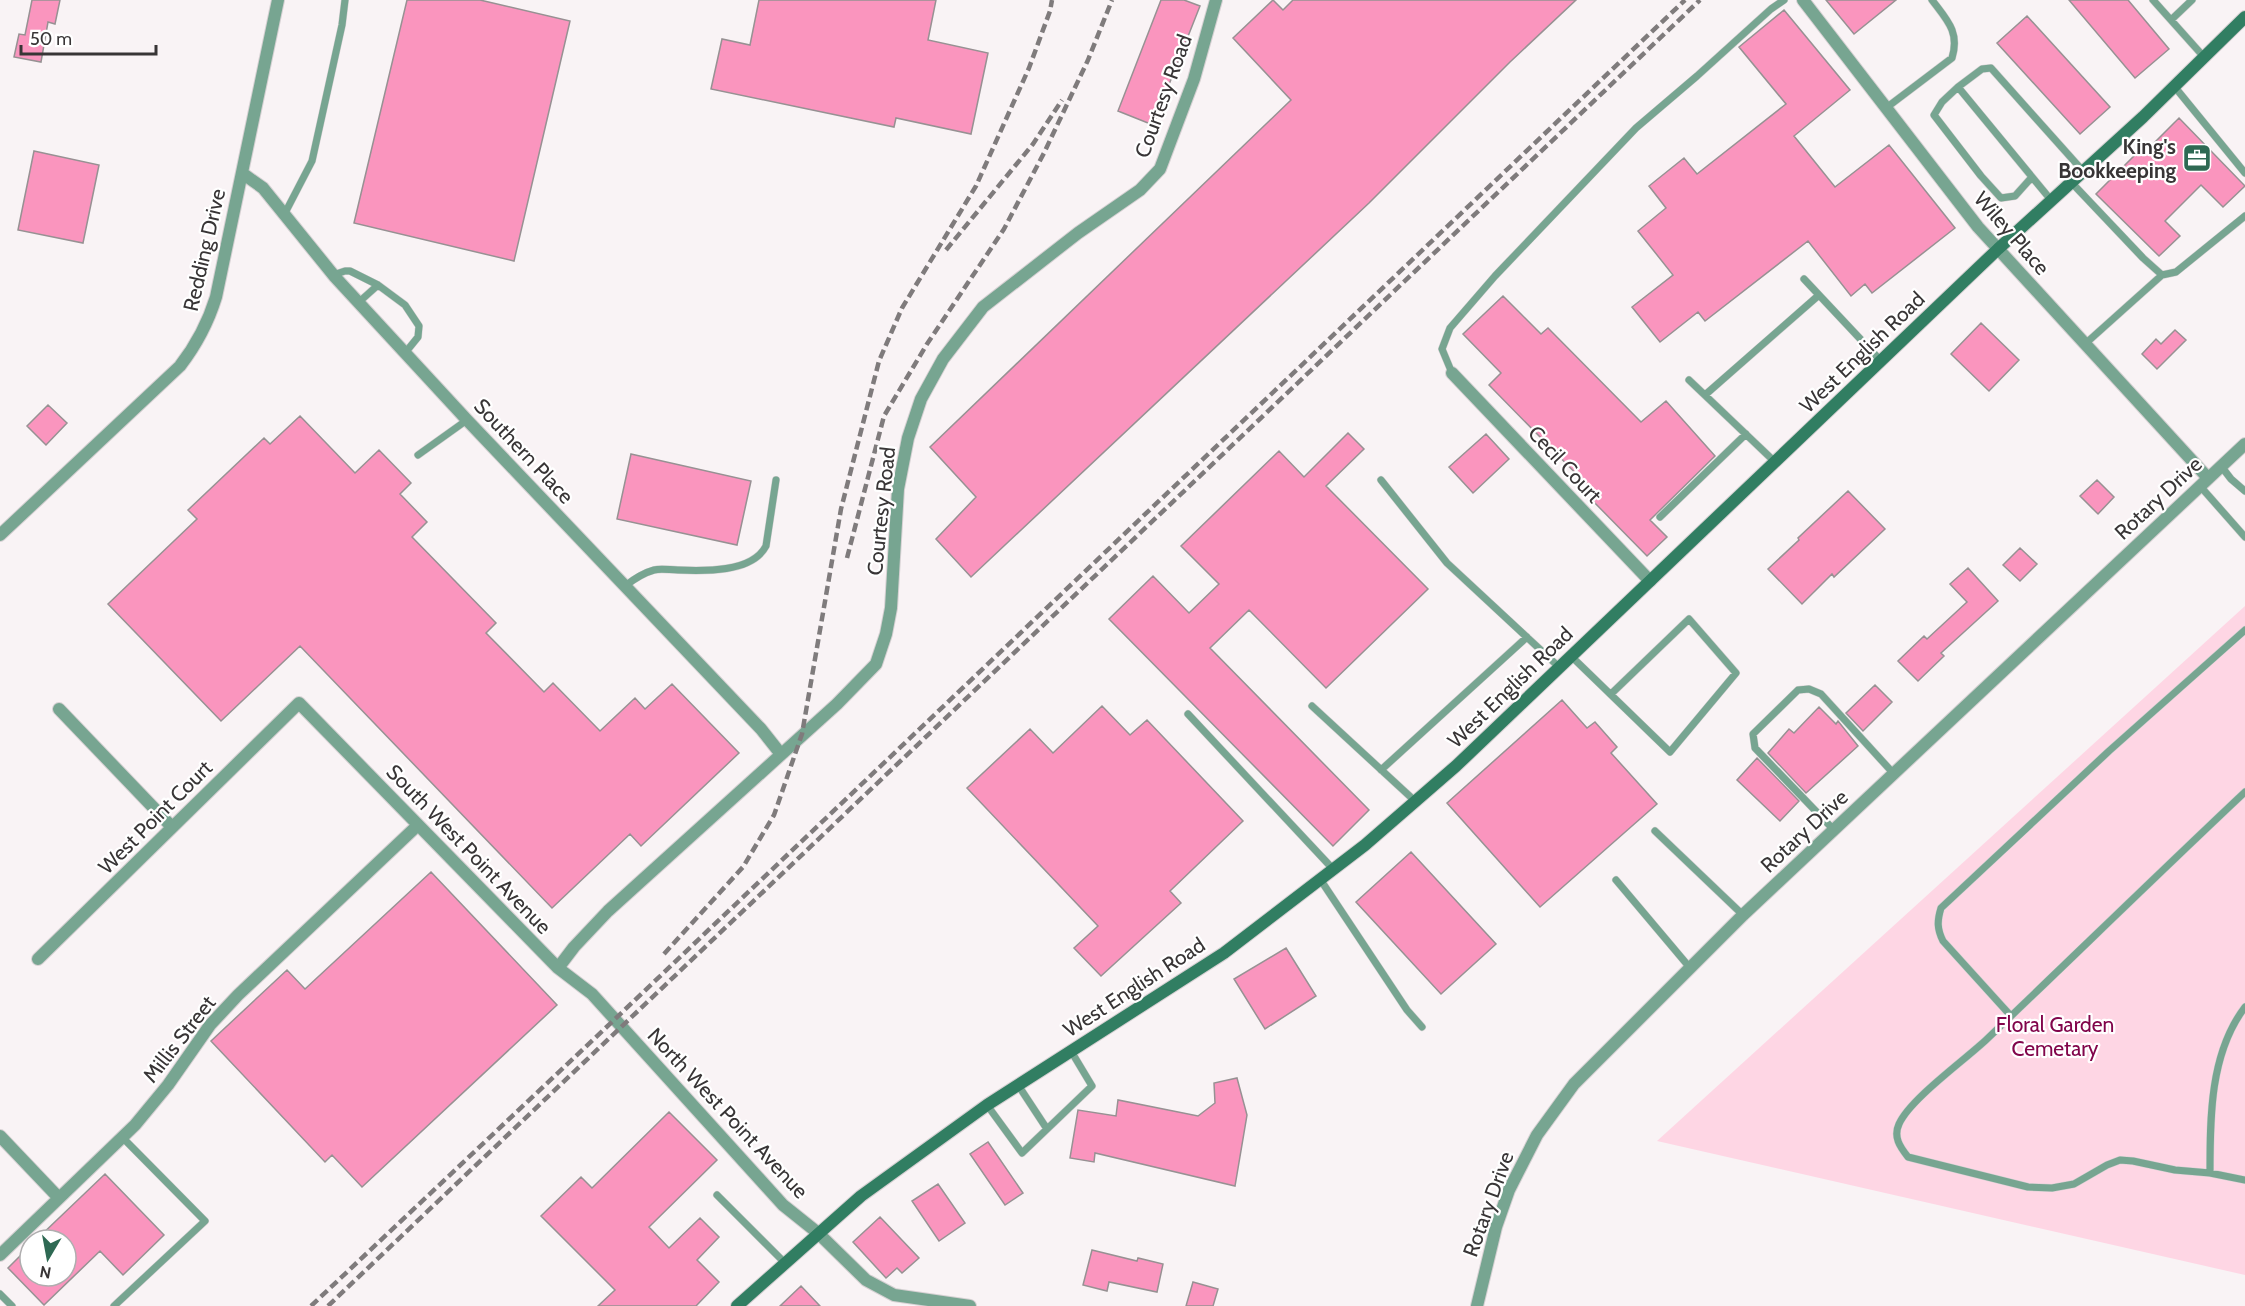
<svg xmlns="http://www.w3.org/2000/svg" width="2245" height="1306" viewBox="0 0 2245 1306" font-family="Cabin,sans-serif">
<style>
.green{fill:#fed6e4}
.building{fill:#fa95be;stroke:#979193;stroke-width:1.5}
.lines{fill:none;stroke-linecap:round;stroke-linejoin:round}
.service-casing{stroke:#d6d1d3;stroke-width:8}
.minor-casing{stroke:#d6d1d3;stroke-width:14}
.tertiary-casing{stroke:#d6d1d3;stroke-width:14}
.secondary-casing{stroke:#d6d1d3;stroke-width:14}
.service{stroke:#77a591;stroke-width:7}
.minor{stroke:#77a591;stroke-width:12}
.tertiary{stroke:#77a591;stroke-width:12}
.secondary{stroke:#317e62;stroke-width:12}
.rail{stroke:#7f7b7c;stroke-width:4.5;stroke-dasharray:9 4.5;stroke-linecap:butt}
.labels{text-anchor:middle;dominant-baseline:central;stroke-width:4.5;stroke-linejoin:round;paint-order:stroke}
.street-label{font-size:21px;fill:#383536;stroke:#fff}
.poi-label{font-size:21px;font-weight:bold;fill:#383536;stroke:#fff;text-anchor:end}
.park-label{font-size:21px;fill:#81054b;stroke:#fff}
</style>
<rect width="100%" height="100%" fill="#f9f3f5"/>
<path class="green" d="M2245 606V1275L1657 1141Z"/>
<path class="building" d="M32 0H60L55 24 48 22 41 62 14 57 19 34 25 35Z
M407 0H480L570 21 514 261 354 223Z
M759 0H936L928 40 988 53 971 134 896 118 894 127 711 89 722 39 750 45Z
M1161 0H1184L1200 6 1153 125 1118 111Z
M1273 0 1283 10 1293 0H1576L1510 62 1369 203 971 577 936 539 976 497 930 447 1291 100 1233 38Z
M1826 0H1896L1854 34Z
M2069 0H2128L2169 49 2135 78Z
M1784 10 1850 90 1794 136 1835 187 1889 145 1955 228 1872 293 1865 284 1851 296 1808 241 1705 321 1698 312 1660 342 1632 307 1673 275 1638 231 1666 208 1649 186 1684 158 1697 174 1786 104 1739 47Z
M2027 16 2110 107 2080 134 1997 43Z
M2179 118 2245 186 2223 207 2201 185 2165 221 2180 236 2159 256 2096 194 2148 142 2151 146Z
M34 151 99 165 83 243 18 230Z
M1503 296 1541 334 1548 328 1641 422 1666 401 1715 456 1650 520 1667 537 1647 556 1590 498 1595 493 1489 385 1501 373 1463 334Z
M1981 323 2019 360 1989 391 1951 354Z
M2175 330 2186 340 2157 369 2142 354 2156 339 2161 344Z
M48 405 67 423 46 445 27 426Z
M300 416 355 473 379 450 411 483 400 494 427 522 412 537 496 623 486 633 544 692 553 683 600 731 635 698 645 709 672 684 739 753 641 846 630 834 552 908 300 646 221 721 108 604 197 519 188 510 264 438 270 444Z
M1348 433 1364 449 1326 486 1428 589 1326 688 1249 610 1210 648 1369 810 1333 846 1109 619 1153 576 1189 613 1219 584 1181 546 1279 451 1304 477Z
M1486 434 1509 459 1473 493 1449 467Z
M631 454 751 481 737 545 617 519Z
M2097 480 2114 497 2098 514 2080 496Z
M1848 491 1885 529 1834 577 1832 574 1802 604 1768 569 1799 540 1798 538Z
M2020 548 2037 564 2020 581 2003 565Z
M1968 568 1998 601 1941 653 1944 656 1918 681 1898 661 1924 636 1927 639 1967 602 1950 584Z
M1875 685 1892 702 1863 731 1846 713Z
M1562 700 1587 728 1595 722 1617 747 1611 753 1657 804 1540 907 1447 803Z
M1102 706 1130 735 1147 720 1243 821 1170 891 1181 903 1101 976 1074 948 1098 926 967 788 1030 729 1053 753Z
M1819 707 1836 724 1838 721 1858 746 1806 793 1768 753 1789 729 1794 733Z
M1757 758 1799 801 1780 821 1737 780Z
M1411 852 1496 944 1441 994 1356 902Z
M431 872 557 1005 362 1187 332 1155 325 1162 211 1041 287 970 305 989Z
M1286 948 1316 996 1265 1029 1234 979Z
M1237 1078 1247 1115 1235 1186 1095 1153 1094 1162 1070 1158 1078 1110 1116 1116 1118 1100 1198 1116 1215 1103 1214 1083Z
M669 1112 717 1160 649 1227 669 1248 700 1218 719 1237 697 1260 719 1282 696 1306H598L615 1290 541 1216 581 1177 592 1188Z
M988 1142 1023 1193 1005 1205 970 1154Z
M105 1174 164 1235 123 1275 100 1251 44 1305 8 1268 30 1246V1276H66V1240H36Z
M938 1184 965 1223 939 1241 912 1201Z
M880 1217 919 1258 902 1273 897 1268 886 1278 853 1242Z
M1092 1250 1137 1261 1138 1258 1163 1264 1157 1292 1109 1282 1107 1291 1083 1285Z
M1193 1282 1218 1289 1213 1306H1186Z
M801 1286 820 1306H780Z"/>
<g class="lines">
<g class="service-casing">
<path id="service" d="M2153 0 2204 57
M2171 20 2192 0
M2174 86 2245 173
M1958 87 1942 102 1934 115 1981 176 2001 198 2015 196 2032 177
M1886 108 1952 58C1960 32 1947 20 1932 0
M2071 182 2143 258 2162 275 2176 272 2245 216
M2051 200 1958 87 1982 69 1991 68 2083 171
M284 215 312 161 342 25 345 0
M333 275 345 271H350L378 285 405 305 419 326 418 337 405 353
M1804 279 1881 361
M359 302 378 285
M2085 344 2162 275
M1452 373 1442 349 1450 328 1495 276 1636 128 1697 76 1771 9 1784 0
M1689 380 1775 462
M1705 395 1819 295
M418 455 467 420
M2221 466 2231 479 2245 491
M1381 480 1447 563 1559 667
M2200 486 2245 537
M1660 517 1746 434
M625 586C634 579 643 573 654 570 661 568 670 570 678 570 703 571 752 573 766 546L776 480
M1571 656 1670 752 1736 673 1689 619 1611 694
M1312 706 1415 801
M1188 714 1333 869
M1381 770 1527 637
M2245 792C2158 874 2073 957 1987 1039 1965 1060 1910 1099 1899 1124 1893 1137 1900 1147 1908 1157L2028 1187 2052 1188 2074 1184 2107 1165 2120 1160 2133 1161 2175 1170 2210 1173 2245 1180
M1834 830 1755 748 1753 734 1798 690 1809 689 1821 694 1894 774
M1655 831 1743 915
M1320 879 1407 1010 1422 1027
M1616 880 1691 969
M2011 1016 1943 941C1937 929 1937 921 1941 908L2109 751 2245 630
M1018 1085 1047 1129
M987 1105 1022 1153 1092 1086 1071 1051
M2210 1173C2210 1117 2210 1053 2245 1007
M717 1195 785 1263
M0 1294 12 1306
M114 1306 205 1221 122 1137"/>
</g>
<g class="minor-casing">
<path id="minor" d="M1803 0 1978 227 2208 478
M242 173 263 188 335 277 467 420 761 729 780 753
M1452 373 1650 581
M0 535 180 366C197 344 208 323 216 297L278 0
M59 709 172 827
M38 959 299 703 558 968 592 994 783 1205 818 1233 866 1280 894 1295 970 1306
M558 968 574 947 608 911 837 704 876 664 886 634 891 608 898 489 908 438 921 399 943 359 983 307 1078 233 1140 190 1160 169 1194 79 1216 0
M0 1136 58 1197
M0 1255 135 1125 168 1085 210 1025 238 995 418 825"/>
</g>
<g class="tertiary-casing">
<path id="tertiary" d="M1477 1306 1496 1227 1509 1190 1537 1135 1574 1084 1743 915 2245 444"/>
</g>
<g class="secondary-casing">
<path id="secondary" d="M737 1306 861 1196 987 1105 1224 953 1365 845 1456 766 1998 249 2143 117 2245 17"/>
</g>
<use href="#service" class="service"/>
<use href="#minor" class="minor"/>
<use href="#tertiary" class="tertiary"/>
<use href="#secondary" class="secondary"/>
<path class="rail" d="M946 250 1033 144 1062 100
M847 558 884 416 927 344 1004 229 1044 153 1088 60 1112 0
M664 954 743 867 774 815 802 734 841 509 879 361 902 308 976 186 1029 68 1050 11 1052 0
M311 1306 614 1020 1685 0
M328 1306 1700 0"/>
</g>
<defs>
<g id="office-square" transform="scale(1.5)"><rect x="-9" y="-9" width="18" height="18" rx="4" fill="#2e6953" stroke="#fff"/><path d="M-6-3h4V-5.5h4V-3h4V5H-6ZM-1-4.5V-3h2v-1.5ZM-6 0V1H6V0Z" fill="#fff"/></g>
</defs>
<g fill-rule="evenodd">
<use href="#office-square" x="2197" y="158"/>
</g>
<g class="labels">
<g class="street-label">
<text transform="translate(1163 96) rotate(-70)">Courtesy Road</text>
<text transform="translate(2012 233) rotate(49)">Wiley Place</text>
<text transform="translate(204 250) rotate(-77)">Redding Drive</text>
<text transform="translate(1862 352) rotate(-44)">West English Road</text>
<text transform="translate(524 451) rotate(47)">Southern Place</text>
<text transform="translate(1565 464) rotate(47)">Cecil Court</text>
<text transform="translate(2158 498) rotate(-43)">Rotary Drive</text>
<text transform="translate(881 511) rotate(-84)">Courtesy Road</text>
<text transform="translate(1510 687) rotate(-44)">West English Road</text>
<text transform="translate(155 817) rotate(-45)">West Point Court</text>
<text transform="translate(1804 831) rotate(-43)">Rotary Drive</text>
<text transform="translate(469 849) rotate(46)">South West Point Avenue</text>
<text transform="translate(1134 987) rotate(-33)">West English Road</text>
<text transform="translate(179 1039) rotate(-52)">Millis Street</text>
<text transform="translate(728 1113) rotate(47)">North West Point Avenue</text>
<text transform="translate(1488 1204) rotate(-70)">Rotary Drive</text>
</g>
<g class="poi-label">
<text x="2176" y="146">King's<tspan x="2176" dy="24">Bookkeeping</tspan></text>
</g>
<g class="park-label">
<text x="2055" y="1024">Floral Garden<tspan x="2055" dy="24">Cemetary</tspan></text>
</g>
</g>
<g transform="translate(48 1258) rotate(190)"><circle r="28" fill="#ffffff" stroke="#afaeaf" stroke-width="1.5"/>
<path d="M0-4.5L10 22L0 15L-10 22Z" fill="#2e6953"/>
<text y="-9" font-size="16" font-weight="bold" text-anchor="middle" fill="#383536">N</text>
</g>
<path d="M21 45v9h135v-9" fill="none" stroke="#383536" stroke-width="3"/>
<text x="30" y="45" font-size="18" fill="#383536" stroke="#ffffff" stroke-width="4.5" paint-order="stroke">50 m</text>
</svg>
